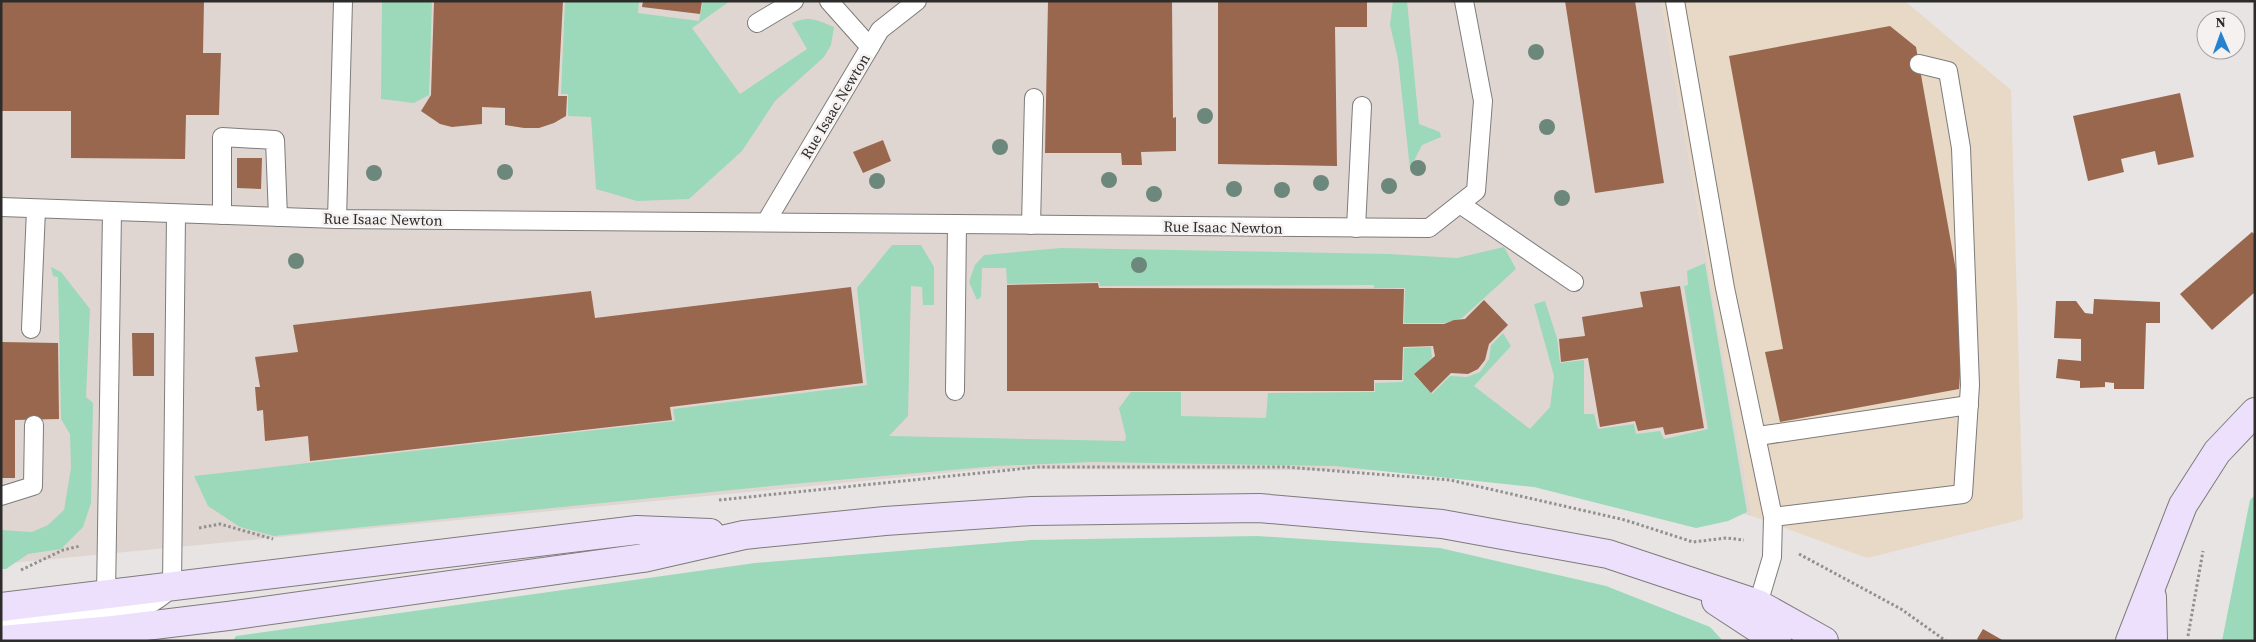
<svg xmlns="http://www.w3.org/2000/svg" width="2256" height="642" font-family="'Source Serif 4',serif">
<style>
.commercial{fill:#e8d9c6}
.built{fill:#e0d6d1}
.green{fill:#9cd8ba}
.building{fill:#99674d}
.lines{fill:none;stroke-linecap:round;stroke-linejoin:round}
.lane-casing{stroke:#7e7b7a;stroke-width:20}
.secondary-casing{stroke:#7e7b7a;stroke-width:30}
.path{stroke:#92908f;stroke-width:3;stroke-dasharray:2.5 2.5;stroke-linecap:butt}
.lane{stroke:#fff;stroke-width:18}
.secondary{stroke:#ede0fd;stroke-width:28}
.tree{fill:#6c877c}
.labels{text-anchor:middle;dominant-baseline:central;stroke-width:5;stroke-linejoin:round;paint-order:stroke}
.street-label{font-size:15px;fill:#2d2c2b;stroke:#f5f1f0}
</style>
<rect width="100%" height="100%" fill="#e7e4e3"/>
<path class="commercial" d="M1661,1H1905L2011,90L2023,519L1867,558L1752,516Z"/>
<path class="built" d="M1,1H1661L1752,516L1569,471L987,469L1,564Z"/>
<g class="green">
<path d="M382,1H432L429,95L414,103L381,99Z"/>
<path d="M565,1H639L638,13L699,21L703,1H730L692,28L740,94L807,49L792,23C809,15 818,20 834,27L831,45L824,57L775,101L742,151L689,199L637,201L596,189L591,117L568,116V94H561Z"/>
<path d="M1393,1H1407L1419,124L1440,132L1441,137L1422,145L1410,169L1398,59L1390,25Z"/>
<path d="M892,245H921L934,267V305H923L922,287L911,286L908,416L889,436L1125,441L1126,437L1119,408L1131,392H1181V416L1266,418L1268,393L1375,392V383L1403,382L1404,348L1431,347L1432,358L1414,375L1432,394L1450,376L1467,377L1480,372L1489,359L1491,345L1503,333L1511,346L1474,386L1530,429L1550,407L1554,376L1534,304L1545,301L1557,338L1560,363L1584,360V414H1594L1598,429L1634,424L1636,434L1660,431L1664,439L1708,429L1684,286L1688,285L1687,271L1705,263L1747,512L1728,521L1696,528L1534,487L1335,466L1092,462L997,466L781,485L274,536L240,527L208,506L194,476L675,421L673,409L867,385L857,288Z"/>
<path d="M1504,247L1516,269L1462,318L1444,323H1404L1405,288H1374V285L1100,286L1099,282L1007,284L1006,268H982L981,297L977,300L969,282L975,265L984,255L1061,248L1388,254L1457,258Z"/>
<path d="M51,267L61,272L90,309L86,397L93,403L91,503L83,527L61,549L28,554L6,569H1V530L32,532L48,525L64,510L71,468L70,434L61,419L58,277L53,276Z"/>
<path d="M2255,495V641H2222L2250,500Z"/>
<path d="M1257,536L1440,548L1606,586L1710,627L1723,641H233L236,636L755,563L1031,540Z"/>
</g>
<g class="building">
<path d="M1,1H204L203,53H221L219,115H186L185,159L71,158V111H1Z"/>
<path d="M434,1H563L558,96H567L566,116L554,123L539,128H524L505,125V108L482,107V124L452,127L440,124L421,111L431,95Z"/>
<path d="M643,1H702L700,14L642,7Z"/>
<path d="M1048,1H1172L1173,118L1176,117V151L1141,152L1142,165H1122L1121,153H1045Z"/>
<path d="M1218,1H1367V27H1335L1337,166L1218,164Z"/>
<path d="M1565,1H1635L1664,183L1595,193Z"/>
<path d="M1890,26L1916,47L1964,315L1959,389L1780,422L1765,352L1783,349L1729,56Z"/>
<path d="M2180,93L2194,157L2158,165L2155,151L2121,159L2124,172L2088,181L2073,116Z"/>
<path d="M883,140L891,161L863,173L853,152Z"/>
<path d="M237,158H262L261,189L237,188Z"/>
<path d="M2252,232L2255,235V292L2212,330L2180,294Z"/>
<path d="M1098,283L1099,288L1404,289L1403,324H1444L1454,320L1465,319L1484,300L1508,325L1489,344L1485,360L1478,369L1468,374L1451,373L1431,393L1414,374L1435,356L1433,346L1403,347L1402,380H1374V391H1007V285Z"/>
<path d="M1680,286L1704,428L1665,435L1663,427L1638,431L1635,421L1600,427L1588,358L1561,362L1559,339L1585,336L1582,317L1643,307L1640,292Z"/>
<path d="M851,287L863,383L670,407L672,420L310,461L308,436L265,441L263,410L257,411L255,387H260L255,357L298,352L293,325L591,291L595,318Z"/>
<path d="M2094,299L2160,302V323H2146L2144,389H2114V383L2105,382V387L2080,388V381L2056,378L2058,359L2081,361V339L2054,338L2056,301H2076L2085,313L2093,314Z"/>
<path d="M132,333H154V376H133Z"/>
<path d="M1,342L58,343L59,419L15,420V478H1Z"/>
<path d="M1983,629L2004,641H1980L1977,639Z"/>
</g>
<g class="lines">
<defs>
<g id="lane">
<path d="M829,1L870,47"/>
<path d="M1675,1L1725,288L1773,517"/>
<path d="M757,23L794,1"/>
<path d="M1460,204L1574,282"/>
<path d="M1,207L337,219L1429,228L1476,191L1483,101L1464,1"/>
<path d="M222,215V137L275,140L278,217"/>
<path d="M337,219L343,1"/>
<path d="M766,222L880,30L917,1"/>
<path d="M1031,225L1034,98"/>
<path d="M1356,228L1362,106"/>
<path d="M31,329L36,209"/>
<path d="M955,391L957,224"/>
<path d="M1758,436L1969,405"/>
<path d="M1,496L33,486L34,425"/>
<path d="M106,595L112,212"/>
<path d="M1758,604L1772,557L1773,517L1963,494L1970,385L1961,148L1948,71L1919,64"/>
<path d="M1,624L127,613C145,608 159,601 172,587L176,214"/>
</g>
<g id="secondary">
<path d="M2152,597L2153,641"/>
<path d="M1716,601L1777,641"/>
<path d="M1,607L637,530L710,533"/>
<path d="M1,640L113,630L228,616L643,558L744,535L885,521L1032,511L1259,508L1442,524L1608,554L1758,604L1824,641"/>
<path d="M2130,641L2183,505L2217,452L2255,412"/>
</g>
</defs>
<use href="#lane" class="lane-casing"/>
<use href="#secondary" class="secondary-casing"/>
<g class="path">
<path d="M719,500L1038,467H1286L1450,480L1625,520L1693,542L1726,538L1744,540"/>
<path d="M199,528L220,524L273,539"/>
<path d="M1799,554L1901,609L1946,641"/>
<path d="M21,570L63,550L80,546"/>
<path d="M2188,636L2203,551"/>
</g>
<use href="#lane" class="lane"/>
<use href="#secondary" class="secondary"/>
</g>
<g class="tree">
<circle cx="1536" cy="52" r="8"/>
<circle cx="1205" cy="116" r="8"/>
<circle cx="1547" cy="127" r="8"/>
<circle cx="1000" cy="147" r="8"/>
<circle cx="1418" cy="168" r="8"/>
<circle cx="505" cy="172" r="8"/>
<circle cx="374" cy="173" r="8"/>
<circle cx="1109" cy="180" r="8"/>
<circle cx="877" cy="181" r="8"/>
<circle cx="1321" cy="183" r="8"/>
<circle cx="1389" cy="186" r="8"/>
<circle cx="1234" cy="189" r="8"/>
<circle cx="1282" cy="190" r="8"/>
<circle cx="1154" cy="194" r="8"/>
<circle cx="1562" cy="198" r="8"/>
<circle cx="296" cy="261" r="8"/>
<circle cx="1139" cy="265" r="8"/>
</g>
<g class="labels">
<g class="street-label">
<text transform="translate(835 106) rotate(-59)">Rue Isaac Newton</text>
<text transform="translate(383 219) rotate(1)">Rue Isaac Newton</text>
<text transform="translate(1223 227) rotate(1)">Rue Isaac Newton</text>
</g>
</g>
<rect width="2256" height="642" fill="none" stroke="#2d2c2b" stroke-width="5"/>
<g transform="translate(2221 35) rotate(358)"><circle r="24" fill="#f5f1f0" stroke="#a5a2a1"/>
<path d="M0-4L9 19L0 12L-9 19Z" fill="#2482cf"/>
<text y="-8" font-size="14" font-weight="bold" text-anchor="middle" fill="#2d2c2b">N</text>
</g>
</svg>
